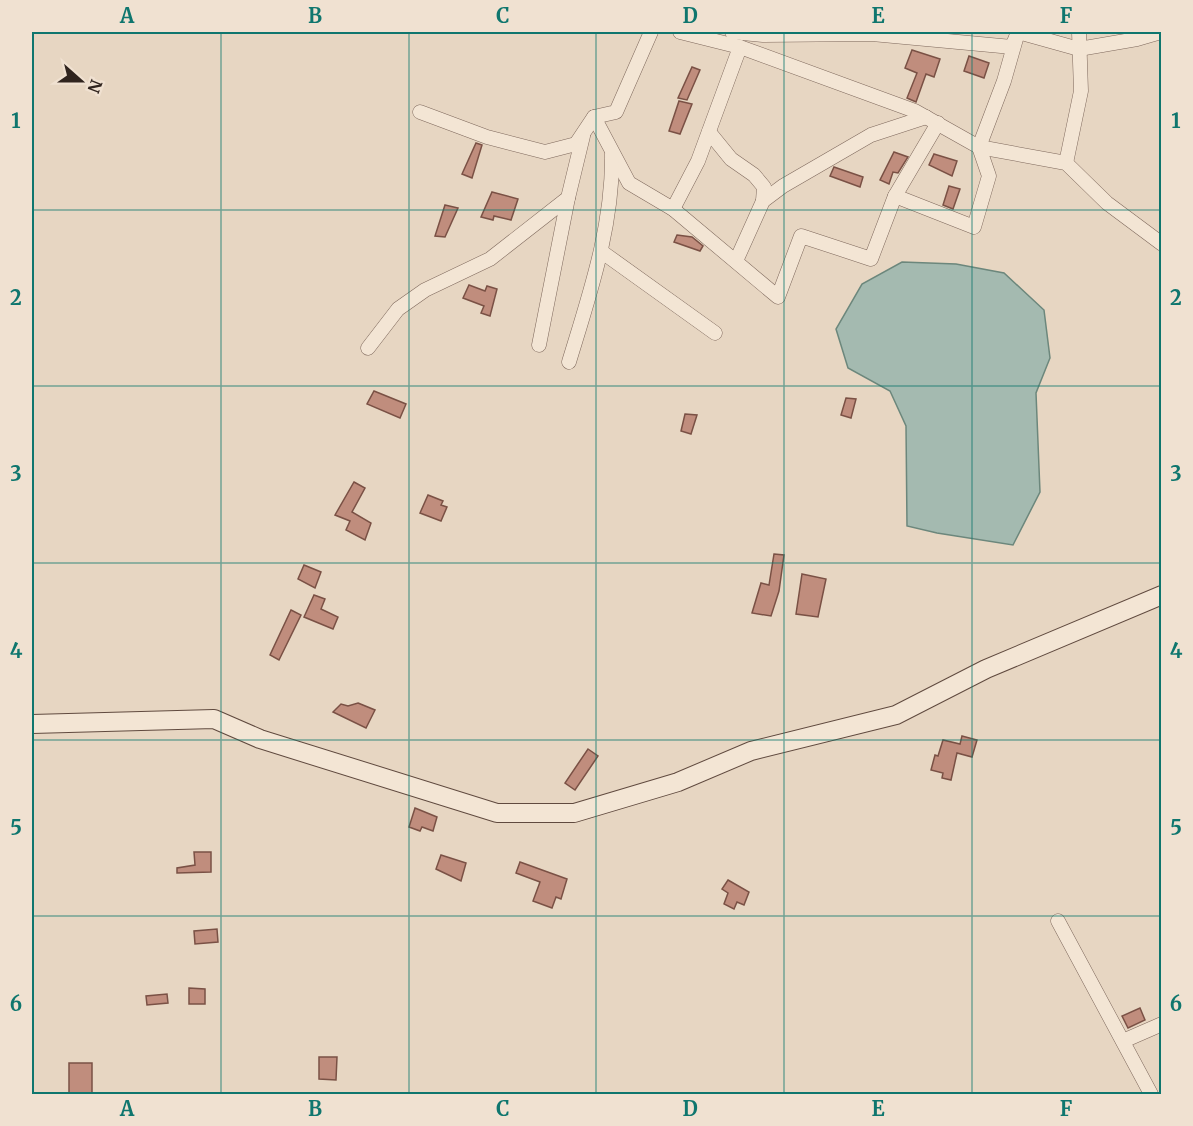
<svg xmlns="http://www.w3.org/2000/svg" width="1193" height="1126" font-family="Merriweather,serif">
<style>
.water{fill:#a4bab0;stroke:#6c877c;stroke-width:1.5}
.building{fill:#c08d7d;stroke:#7a5145;stroke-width:1.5}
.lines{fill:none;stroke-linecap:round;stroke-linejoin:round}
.street-casing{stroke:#7e685c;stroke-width:15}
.secondary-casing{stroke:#604a3f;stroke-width:20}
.street{stroke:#f3e5d4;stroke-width:14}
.secondary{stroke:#f3e5d4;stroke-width:18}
.grid{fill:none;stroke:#0f766e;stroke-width:1.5;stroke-opacity:0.55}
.neatline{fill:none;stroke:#0f766e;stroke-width:2}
.grid-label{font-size:20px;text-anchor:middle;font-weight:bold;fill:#0f766e}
</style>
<rect width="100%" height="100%" fill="#e7d6c2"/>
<path class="water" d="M902,262L956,264L1004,273L1044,310L1050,358L1036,393L1040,492L1013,545L937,533L907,526L906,426L890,391L848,368L836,329L862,284Z"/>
<g class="building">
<path d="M912,50L940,59L934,77L926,74L916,102L907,98L917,73L905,68Z"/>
<path d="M969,56L989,63L984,78L964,71Z"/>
<path d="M692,67L700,70L687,100L678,98Z"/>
<path d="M679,101L692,104L680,134L669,131Z"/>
<path d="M476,143L482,145L472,178L462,174Z"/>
<path d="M894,152L908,157L898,173L893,172L889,184L880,180Z"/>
<path d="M934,154L957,161L952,176L929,165Z"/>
<path d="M834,167L863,177L860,187L830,176Z"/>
<path d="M949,186L960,189L953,209L943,205Z"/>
<path d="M492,192L518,199L511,220L494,216L493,220L481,217Z"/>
<path d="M445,205L458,208L445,237L435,236Z"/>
<path d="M677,235L692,237L703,246L700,251L674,242Z"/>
<path d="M469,285L485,291L487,286L497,289L490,316L481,313L484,306L463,298Z"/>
<path d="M374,391L406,404L400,418L367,404Z"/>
<path d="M846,398L856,399L851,418L841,415Z"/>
<path d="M685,414L697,415L691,434L681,431Z"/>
<path d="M354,482L365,488L352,512L371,523L365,540L346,530L350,521L335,515Z"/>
<path d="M428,495L443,501L441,505L447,507L441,521L420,513Z"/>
<path d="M774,554L784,555L779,591L771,616L752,613L761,583L769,585Z"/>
<path d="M304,565L321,572L315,588L298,579Z"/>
<path d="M802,574L826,579L818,617L796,614Z"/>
<path d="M314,595L325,599L321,609L338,617L333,629L304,617Z"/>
<path d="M291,610L301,615L279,660L270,655Z"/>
<path d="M358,703L375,710L366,728L333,712L341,704L348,706Z"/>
<path d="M962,736L977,740L972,757L957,753L951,780L942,778L943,773L931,770L935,755L938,756L943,740L960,744Z"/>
<path d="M588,749L598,756L575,790L565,783Z"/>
<path d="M415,808L437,817L433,831L422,827L420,831L409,827Z"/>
<path d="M194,852H211V872L177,873V868L195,865Z"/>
<path d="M441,855L466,863L461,881L436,869Z"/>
<path d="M520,862L567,879L561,899L556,897L552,908L533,901L540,882L516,873Z"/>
<path d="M728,880L749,892L744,905L737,902L734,909L724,904L728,893L722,889Z"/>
<path d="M217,929L218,942L195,944L194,931Z"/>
<path d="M189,988L205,989V1004H189Z"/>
<path d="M167,994L168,1003L147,1005L146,996Z"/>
<path d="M1140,1008L1145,1020L1128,1028L1122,1016Z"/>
<path d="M319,1057H337L336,1080L319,1079Z"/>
<rect x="69" y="1063" width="23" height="32"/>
</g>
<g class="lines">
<defs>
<g id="street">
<path d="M680,32L740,47L915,111L979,147L1066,163L1107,203L1162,244"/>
<path d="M732,32L763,35L872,34L1012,47L1018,32L1079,49L1137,39L1161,32"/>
<path d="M420,112L487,137L545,152L576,144L594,117L616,112L651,32"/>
<path d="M594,117L629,183L673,209L778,297L801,236L871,259L895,196L974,227L989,176L979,147L1004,81L1018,32"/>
<path d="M709,132L731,159L754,175L764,187L763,201"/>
<path d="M1066,163L1081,91L1079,32"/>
<path d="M895,196L938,123"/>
<path d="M673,209L698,161L740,47"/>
<path d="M602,252L715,333"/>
<path d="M736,261L763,201L783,186L871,135L926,117"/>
<path d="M539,345L568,198"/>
<path d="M368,348L398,309L425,290L490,259L568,198L583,136"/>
<path d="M569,362C590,293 613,226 612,154"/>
<path d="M1058,921L1151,1094"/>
<path d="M1123,1041L1162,1024"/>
</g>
<path id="secondary" d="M32,724L214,719L260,739L497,813H574L678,782L751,751L896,715L986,669L1162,595"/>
</defs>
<use href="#street" class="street-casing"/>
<use href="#secondary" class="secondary-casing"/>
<use href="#street" class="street"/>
<use href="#secondary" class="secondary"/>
</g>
<path class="grid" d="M221,32V1094M409,32V1094M596,32V1094M784,32V1094M972,32V1094M32,210H1162M32,386H1162M32,563H1162M32,740H1162M32,916H1162"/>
<rect width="1193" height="1126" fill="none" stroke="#f0e1d1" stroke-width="66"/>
<g transform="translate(81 81) rotate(111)" stroke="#f0e1d1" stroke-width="4.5" paint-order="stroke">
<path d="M0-4.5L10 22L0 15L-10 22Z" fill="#30241e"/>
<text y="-9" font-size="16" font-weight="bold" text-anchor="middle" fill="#30241e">N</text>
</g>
<rect x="33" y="33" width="1127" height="1060" class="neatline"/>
<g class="grid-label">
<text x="127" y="23">A</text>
<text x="315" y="23">B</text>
<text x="503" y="23">C</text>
<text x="690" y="23">D</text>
<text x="878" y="23">E</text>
<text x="1066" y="23">F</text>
<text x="16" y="128">1</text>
<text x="1176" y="128">1</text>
<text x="16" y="305">2</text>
<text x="1176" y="305">2</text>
<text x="16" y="481">3</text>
<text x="1176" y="481">3</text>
<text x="16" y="658">4</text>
<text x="1176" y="658">4</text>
<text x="16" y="835">5</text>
<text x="1176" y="835">5</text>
<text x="16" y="1011">6</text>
<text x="1176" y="1011">6</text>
<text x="127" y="1116">A</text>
<text x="315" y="1116">B</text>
<text x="503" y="1116">C</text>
<text x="690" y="1116">D</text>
<text x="878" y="1116">E</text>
<text x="1066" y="1116">F</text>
</g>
</svg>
